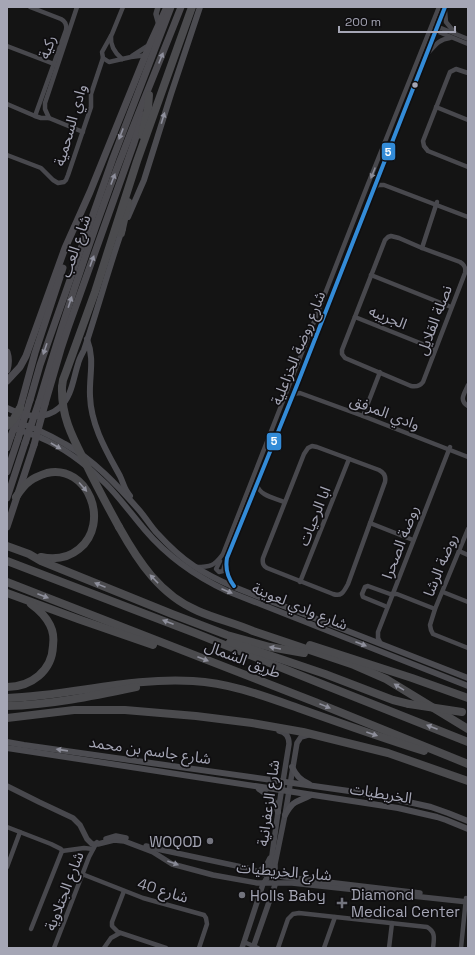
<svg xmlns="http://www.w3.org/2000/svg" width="475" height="955" font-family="'Space Grotesk','Noto Sans Arabic',sans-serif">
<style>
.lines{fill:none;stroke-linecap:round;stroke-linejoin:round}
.minor{stroke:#48484d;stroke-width:4.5}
.tertiary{stroke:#48484d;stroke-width:5.5}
.secondary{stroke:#4c4c51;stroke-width:6}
.primary{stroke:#4b4a4f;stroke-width:7}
.motorway{stroke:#4b4b4e;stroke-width:8}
.primary-bridge{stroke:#4b4a4f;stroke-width:7}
.motorway-bridge{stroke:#4b4b4e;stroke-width:8}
.bus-1-casing{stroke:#0f0e10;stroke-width:7}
.bus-1{stroke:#338bd7;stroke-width:4}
.oneway{fill:#8e8f9c}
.oneway2{fill:#8f909c}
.oneway3{fill:#898a96}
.oneway4{fill:#8e8f9b}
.bus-dot{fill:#a5a6b5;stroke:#0f0e10;stroke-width:1.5}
.poi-dot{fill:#72737d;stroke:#0f0e10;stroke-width:1.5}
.labels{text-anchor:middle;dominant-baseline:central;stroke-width:3.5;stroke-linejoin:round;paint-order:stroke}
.street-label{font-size:15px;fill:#a5a6b5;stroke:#0f0e10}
.poi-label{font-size:15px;fill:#a5a6b5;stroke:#0f0e10;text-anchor:start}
.line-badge{stroke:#0f0e10;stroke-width:1.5}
.badge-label{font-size:11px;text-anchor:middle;font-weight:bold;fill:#fff}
</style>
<rect width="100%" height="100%" fill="#141414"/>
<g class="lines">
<g class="minor">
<path d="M30,7L61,19C65,21 67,25 66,30L35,116"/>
<path d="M123,7L112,34L102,52L103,58L109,62L131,57L147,55"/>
<path d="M445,11L446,22L455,33"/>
<path d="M436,26L468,39"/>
<path d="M434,30L468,44"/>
<path d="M111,36C110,46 115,53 122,59"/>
<path d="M7,46L54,64"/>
<path d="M429,52C436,44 440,39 450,38"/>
<path d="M132,56L149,45"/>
<path d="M468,73L456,69L450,72L423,141L424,146L428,151L468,167"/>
<path d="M7,104L35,116L41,118H49L83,132"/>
<path d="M436,107L468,120"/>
<path d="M49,118L45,109V103L77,7"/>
<path d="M7,155L41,168L53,180L58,183L64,182L66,180L68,175L91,107V94L103,58"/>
<path d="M375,188L378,185H384L468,217"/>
<path d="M391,236L399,238L422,248L460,262C465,265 466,268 465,273L423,382C420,386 416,387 411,386L345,358L342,354V350L385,240L388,237Z"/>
<path d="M422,248L437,202"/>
<path d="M371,275L451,307"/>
<path d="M355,317L435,349"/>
<path d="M468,385C465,393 458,400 468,406"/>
<path d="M293,394L300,393L363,416L468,457"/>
<path d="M363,416L380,372"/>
<path d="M312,446L317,447L379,470C385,473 386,477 385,482L348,584C344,591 342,597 333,594L267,568C263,566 262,563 263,558L304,454L308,448Z"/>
<path d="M257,485C260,496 275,498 284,502"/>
<path d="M370,523L413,540"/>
<path d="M468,529L435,609L430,625L431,630L433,634L468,648"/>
<path d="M459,551L468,555"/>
<path d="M220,561L216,569L219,572L223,571L225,564"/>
<path d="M196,567C211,567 214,566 223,554L368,184L439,7"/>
<path d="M300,582L349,459"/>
<path d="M234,586C228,578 225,569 227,558L297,385L445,7"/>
<path d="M443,592L468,602"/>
<path d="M385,606L363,597L362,594L365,587L368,586L390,594H397L435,609"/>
<path d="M381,644L378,638V632L450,447"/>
<path d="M7,827L51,844L61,849L62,851L31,929"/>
<path d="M62,851L84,848L93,849"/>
<path d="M7,867L20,832"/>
<path d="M82,874L143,898L204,915L206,918L207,924L199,948"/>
<path d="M124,891L112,922V926L118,932L166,948"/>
<path d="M244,942L258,948"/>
<path d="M54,948L89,857L97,842"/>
<path d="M104,948L111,938L120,933"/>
<path d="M278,948L288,919L293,914L299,913L427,927C436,932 434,939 433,948"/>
<path d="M324,948L335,917"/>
<path d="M389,948L392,923"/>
<path d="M461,948L466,898"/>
</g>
<g class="tertiary">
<path d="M158,7L156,14L159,25"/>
<path d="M7,786L39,802L73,818L80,825L87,839L92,844H98L114,840L124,841L153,852L172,864L213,875L257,883H292L468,902"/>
<path d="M106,839L116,836L126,838"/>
<path d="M146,846L162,850L251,869L264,874L274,875L285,877L420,893"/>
<path d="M258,872L266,866L270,858"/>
<path d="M242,948L263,884L269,875L270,870L278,812L289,744C289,737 286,732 279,731"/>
<path d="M253,948L275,885V864L285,815L297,743L301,737L308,735"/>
</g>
<g class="secondary">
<path d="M128,217L144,180L171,94L200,7"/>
<path d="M87,339C95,360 89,375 90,396C91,426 107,452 120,476C122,480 123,484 125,488C126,491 128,493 130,496"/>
<path d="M7,408C23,416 44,421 59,408C72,397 73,379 78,364C79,359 82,354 84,350C97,311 108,271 121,233L123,229"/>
<path d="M7,419C27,425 47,433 65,444C94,460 118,486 139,510C145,517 150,525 156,532C167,544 180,557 194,566C226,587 264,598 299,612C355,634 412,656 468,678"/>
<path d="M16,429C24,432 31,434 39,437C63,447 88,466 106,484C120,498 132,515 145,530C168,557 195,576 227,591L468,686"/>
<path d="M7,742L24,745L356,792L390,798L431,807L448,813L468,821"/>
<path d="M7,748L398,808L437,817L446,820L468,829"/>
<path d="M292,767C296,775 300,780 309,784"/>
<path d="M259,789C268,795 276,800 278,812"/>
<path d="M285,815C294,799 296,803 311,795"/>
</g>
<g class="primary">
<path d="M7,352C9,358 9,363 7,370"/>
<path d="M7,381L20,367L26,356L65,248L90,192L150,44L166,9"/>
<path d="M30,400L40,365L113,158L171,7"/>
<path d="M39,402C59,334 81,266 106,198C129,134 156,71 181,7"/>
<path d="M45,404L61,349L68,328L134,143L143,115"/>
<path d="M20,408L35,353L63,268"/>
<path d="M7,448L11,436"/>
<path d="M7,472L18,439"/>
<path d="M7,498L25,443"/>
<path d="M7,527L34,445"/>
</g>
<g class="motorway">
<path d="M142,135L148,108L149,95"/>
<path d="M121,233L128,202"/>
<path d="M62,387L63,380L66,372L95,292L137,161L192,7"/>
<path d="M16,497C20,491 24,485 30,481C35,477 41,475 47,473C88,464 111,523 79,549C68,558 55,560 41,557"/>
<path d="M119,527C138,561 160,595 198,611C216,619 235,623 253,631L354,665L386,679L468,729"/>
<path d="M7,546L29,554L41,561L172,614L227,635L270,647L304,653"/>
<path d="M7,561L195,633L322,684L468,742"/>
<path d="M7,582L315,702L468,764"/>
<path d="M7,593L78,619L153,645"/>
<path d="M230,642L325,674L393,700L409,704"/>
<path d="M310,645L412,678L468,698"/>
<path d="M7,687C31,687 52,671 53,646C54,639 53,631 50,625C46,617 38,609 31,604"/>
<path d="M7,698C70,696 130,677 193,681C230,683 264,696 298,708C340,723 382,738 424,751"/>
<path d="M7,706C50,705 93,696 136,687"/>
<path d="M7,718L74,710H125L196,716L252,723L303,732L388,753L468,781"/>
</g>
<g class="primary-bridge">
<path d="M11,436L19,414"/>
<path d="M18,439L30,400"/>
<path d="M25,443L39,402"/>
<path d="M34,445L45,404"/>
</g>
<g class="motorway-bridge">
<path d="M62,387C61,418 74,440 87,466C97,487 108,507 119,527"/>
<path d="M7,426L13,420L20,408"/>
<path d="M409,704L462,712"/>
</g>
<defs>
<path id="bus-1" d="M234,586C228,578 225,569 227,558L297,385L445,7"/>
</defs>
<use href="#bus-1" class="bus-1-casing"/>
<use href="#bus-1" class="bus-1"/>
</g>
<defs><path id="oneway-solid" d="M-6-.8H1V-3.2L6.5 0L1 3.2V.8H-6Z"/></defs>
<g class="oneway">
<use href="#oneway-solid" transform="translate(161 58) rotate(-68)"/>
<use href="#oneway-solid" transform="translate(121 134) rotate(111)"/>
<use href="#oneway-solid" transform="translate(113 179) rotate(-69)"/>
<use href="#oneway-solid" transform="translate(92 261) rotate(-70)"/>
<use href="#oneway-solid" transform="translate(70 302) rotate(-72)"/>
<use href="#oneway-solid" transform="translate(45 349) rotate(109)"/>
</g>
<g class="oneway2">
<use href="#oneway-solid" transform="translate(163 118) rotate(-73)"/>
<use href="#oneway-solid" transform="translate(56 446) rotate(30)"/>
<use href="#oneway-solid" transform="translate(227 591) rotate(23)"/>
<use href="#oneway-solid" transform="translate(361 644) rotate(21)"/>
<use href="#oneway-solid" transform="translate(62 750) rotate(-172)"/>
</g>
<g class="oneway3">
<use href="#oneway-solid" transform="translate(373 173) rotate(112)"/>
<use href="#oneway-solid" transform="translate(173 863) rotate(20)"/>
</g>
<g class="oneway4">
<use href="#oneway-solid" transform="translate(83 487) rotate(49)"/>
<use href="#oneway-solid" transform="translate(154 579) rotate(-134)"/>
<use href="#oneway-solid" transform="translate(100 585) rotate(-158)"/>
<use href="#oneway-solid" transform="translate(43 596) rotate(21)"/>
<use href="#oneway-solid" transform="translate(168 622) rotate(-159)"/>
<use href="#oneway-solid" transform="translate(275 648) rotate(-170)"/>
<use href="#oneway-solid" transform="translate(203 659) rotate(21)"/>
<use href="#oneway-solid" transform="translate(399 687) rotate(-148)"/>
<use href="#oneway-solid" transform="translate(325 706) rotate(22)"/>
<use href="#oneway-solid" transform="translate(432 727) rotate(-159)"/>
<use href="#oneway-solid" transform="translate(372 734) rotate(19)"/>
</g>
<circle class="bus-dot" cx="415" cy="85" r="3.5"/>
<g class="poi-dot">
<circle cx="210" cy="841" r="4"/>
<circle cx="242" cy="895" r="4"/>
<path d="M340 897h4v4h4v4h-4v4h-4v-4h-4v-4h4z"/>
</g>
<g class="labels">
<g class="street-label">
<text transform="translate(47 47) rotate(-71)">ركية</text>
<text transform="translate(70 125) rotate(-74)">وادي السحمية</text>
<text transform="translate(75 246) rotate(-71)">شارع العب</text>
<text transform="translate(388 317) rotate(22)">الجريبه</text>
<text transform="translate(434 320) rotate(-69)">نصلة القلايل</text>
<text transform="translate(298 348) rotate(-68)">شارع روضة الخزاعلية</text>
<text transform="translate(385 412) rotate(21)">وادي المرفق</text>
<text transform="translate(314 516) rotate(-68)">ابا الرحيات</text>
<text transform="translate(400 542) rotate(-69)">روضة الصحرا</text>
<text transform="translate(440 565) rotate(-68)">روضة الرشا</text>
<text transform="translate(300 606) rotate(22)">شارع وادي لعوينة</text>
<text transform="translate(243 659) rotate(21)">طريق الشمال</text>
<text transform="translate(150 750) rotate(8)">شارع جاسم بن محمد</text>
<text transform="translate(381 793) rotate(9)">الخريطيات</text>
<text transform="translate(268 803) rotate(-82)">شارع الزعفرانية</text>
<text transform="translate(284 871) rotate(5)">شارع الخريطيات</text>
<text transform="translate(163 890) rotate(17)">شارع 40</text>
<text transform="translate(64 891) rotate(-69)">شارع الجتلاوية</text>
</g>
<g class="poi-label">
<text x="202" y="841" text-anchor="end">WOQOD</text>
<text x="351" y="894">Diamond<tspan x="351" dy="17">Medical Center</tspan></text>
<text x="250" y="895">Holls Baby</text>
</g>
</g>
<g class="line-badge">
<rect x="381" y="142" width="15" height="19" rx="4" fill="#338bd7"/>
<rect x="266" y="432" width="16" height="19" rx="4" fill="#338bd7"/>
</g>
<g class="badge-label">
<text x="388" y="156">5</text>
<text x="274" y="445">5</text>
</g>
<rect width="475" height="955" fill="none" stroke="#a5a6b5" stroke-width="16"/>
<path d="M339 26v6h116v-6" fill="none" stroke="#a5a6b5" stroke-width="2"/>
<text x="345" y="26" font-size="12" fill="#a5a6b5" stroke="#0f0e10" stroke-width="3" paint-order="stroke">200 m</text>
</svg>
